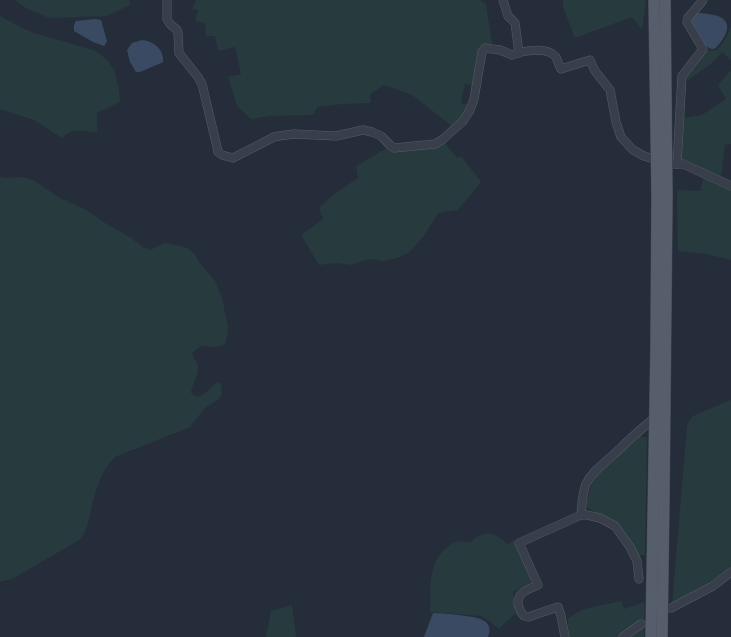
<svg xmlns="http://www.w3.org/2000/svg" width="731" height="637" font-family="Quicksand,sans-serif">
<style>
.green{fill:#273a3d}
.water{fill:#3b4a63}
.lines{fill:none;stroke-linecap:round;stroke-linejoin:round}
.minor-casing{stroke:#565d69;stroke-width:9}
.major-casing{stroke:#414854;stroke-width:12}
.minor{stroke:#383f4b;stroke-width:8}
.major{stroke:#565e6b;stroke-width:11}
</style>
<rect width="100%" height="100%" fill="#252d3b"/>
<g class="green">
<path d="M15,0H129L130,5L107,16L49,18L26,8Z"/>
<path d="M196,0H480L486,4L492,44L482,45L474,86L465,84L461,103L470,105L466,114L453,127L412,95L384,85L370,94L371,103L343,104L317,107L313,115L270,116L251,119L237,106L228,77L241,74L235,47L218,51L215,36H206L205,23L195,21L198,10L192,9Z"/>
<path d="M563,0H646L642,30L632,17L575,38L563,7Z"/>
<path d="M0,16L22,28L34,33L93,50L97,52L107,60L114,70L119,90L120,102L97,113V132C82,133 76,125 62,138L34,120L0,109Z"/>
<path d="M731,26V60L722,52L711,64L688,80L686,78L704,51C707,51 712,51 715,50C722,48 729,33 731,26Z"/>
<path d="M731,70V144L725,145L721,176L706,171L681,160L684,118L702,115L726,99L718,85Z"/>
<path d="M444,142L457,158L461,156L481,182L458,210L438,213L423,237L416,245L408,253L394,259L383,261L372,259L365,260L352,265L337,263L319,265L301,235L323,219L319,208L333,195L358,178L356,166L387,148Z"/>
<path d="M0,177L6,178L23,177L35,181L58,197L88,211L108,225L130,237L143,247L150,250L165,243L181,246L189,249L195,255L199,262L215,281L222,297L228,328L227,337L225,344L217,347L201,346L192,353C193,356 195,360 197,363C201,373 192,383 191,393L198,397C206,394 211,386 218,382L221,384L222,393L219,399L205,408L200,414L190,427L115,457C101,471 95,491 91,510C88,521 87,530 81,539L12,579L0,582Z"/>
<path d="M704,177L731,190V260L706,254L678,251L677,190L700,191Z"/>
<path d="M731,400V569L718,579L672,605L687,426C689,421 691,417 695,415Z"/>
<path d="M641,436L647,438L645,555H638L602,515L586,507C588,499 589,489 593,482C602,465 626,449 641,436Z"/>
<path d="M484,534C494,533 501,537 507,545L514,540L533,581L513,592L515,614L499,629L488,620L481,616L430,612C431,592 428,568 442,552C446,548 450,544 455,542C460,540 465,543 470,542C474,541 472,540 475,538C477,536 481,535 484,534Z"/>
<path d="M621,601L624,609L644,602V637H568V618L584,609Z"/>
<path d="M292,605L296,637H266L271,611Z"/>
</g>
<g class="water">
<path d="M698,13C704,13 708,14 714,15C731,19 730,30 720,43C718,45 717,48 713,49C710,49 708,47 705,45L689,23L695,15Z"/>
<path d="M95,19L101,20L107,41L106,43L104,46L93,42L74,31V25L76,21Z"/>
<path d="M142,40C153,41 164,49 163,62L161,63L140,72H136L130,62L127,50L132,43Z"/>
<path d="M433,613C441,613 450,614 458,615C471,617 496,617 488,637H424Z"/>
</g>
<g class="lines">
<defs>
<g id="minor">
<path d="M167,0V19L170,24L177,30L178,33L179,53L198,77L202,84L217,147L218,152L222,155L233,158L274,137L279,136L294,134L336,136L363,130L372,132L381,136L390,145L394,148L435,144L442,140L463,121L470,110L474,99L482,52L485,48L500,50L512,55C522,51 547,46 556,57C558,61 559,66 561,69L590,60L595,71L610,90L616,122L621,137L633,150L644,156L657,160"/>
<path d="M503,0L508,16L515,23L519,53"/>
<path d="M674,164H683L731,186"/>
<path d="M677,164L682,76L703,49L687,22L688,18L703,0"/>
<path d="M581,515C582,504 582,494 586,484C592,472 603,464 613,455C627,442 640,429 655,418"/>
<path d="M671,608L713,586L731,572"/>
<path d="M565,637L561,616L558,607L528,617L524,616C521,613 519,609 518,604C517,592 529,589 538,585L519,543L581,515H587L600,518L615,526L630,547L637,561L639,579"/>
<path d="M623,637L641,624"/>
</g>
<g id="major">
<path d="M651,637L656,346L657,196L654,0"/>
<path d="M662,637L664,497L667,196L665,0"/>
</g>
</defs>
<use href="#minor" class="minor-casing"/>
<use href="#major" class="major-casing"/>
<use href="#minor" class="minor"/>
<use href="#major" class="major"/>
</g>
</svg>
